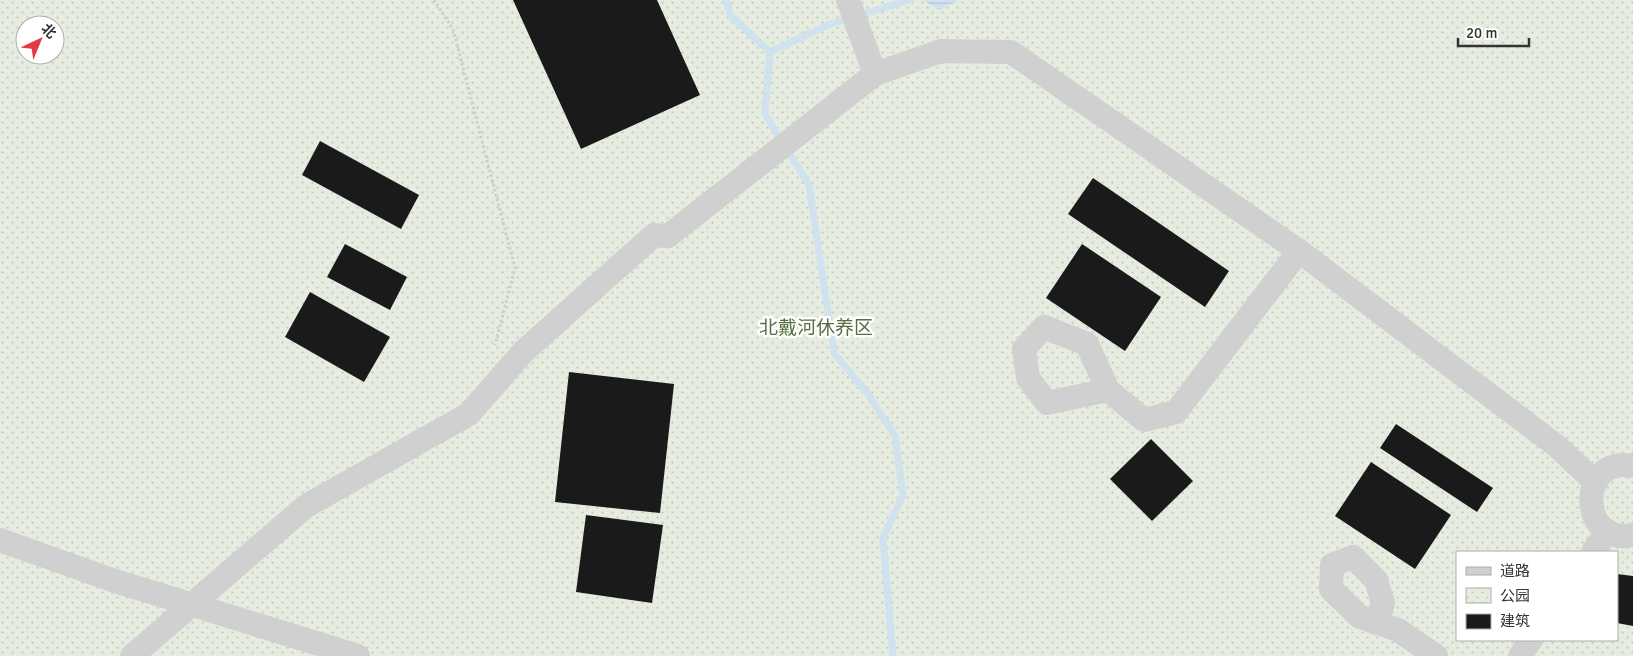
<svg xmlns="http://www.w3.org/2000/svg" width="1633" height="656" font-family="Signika,'Noto Sans SC',sans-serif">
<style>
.park{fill:url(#park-dots);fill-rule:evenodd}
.water{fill:url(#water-rules)}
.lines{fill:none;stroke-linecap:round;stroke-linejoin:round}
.stream{stroke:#cfe2ee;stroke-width:7}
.building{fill:#1a1a1a}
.path{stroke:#cdcdcd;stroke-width:3;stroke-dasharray:2.5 2.5;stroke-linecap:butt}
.minor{stroke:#d0d0d0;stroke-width:24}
.labels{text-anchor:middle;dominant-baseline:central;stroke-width:5;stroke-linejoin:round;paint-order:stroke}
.park-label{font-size:19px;fill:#56703f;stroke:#fff}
</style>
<defs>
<pattern id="park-dots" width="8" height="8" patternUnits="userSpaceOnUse" patternTransform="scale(1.25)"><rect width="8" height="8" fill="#e6ecdf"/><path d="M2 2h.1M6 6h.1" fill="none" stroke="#c6cbc0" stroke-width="1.8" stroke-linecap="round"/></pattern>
<pattern id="water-rules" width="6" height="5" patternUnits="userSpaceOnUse" patternTransform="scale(1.25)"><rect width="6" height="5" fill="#cfe2ee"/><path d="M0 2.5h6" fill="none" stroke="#b2c2cd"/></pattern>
</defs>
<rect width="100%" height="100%" fill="#fff"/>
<path class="park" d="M0,0H1633V656H0ZM25,25H55V55H25ZM1457,552H1617V640H1457Z"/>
<path class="water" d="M923,0H959L939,10Z"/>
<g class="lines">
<g class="stream">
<path d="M726,0L731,16L770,52L765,114L809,185L834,353L868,394L895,436L903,495L883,538L893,656"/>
<path d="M770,52L830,24L910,0"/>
</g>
</g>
<g class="building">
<path d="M513,0H657L700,95L581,149Z"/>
<path d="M320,141L419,195L401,229L302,175Z"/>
<path d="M1093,178L1229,271L1205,307L1068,214Z"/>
<path d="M345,244L407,277L390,310L327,277Z"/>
<path d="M1082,244L1161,297L1125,351L1046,298Z"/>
<path d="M310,292L390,337L364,382L285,337Z"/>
<path d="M569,372L674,384L660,513L555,502Z"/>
<path d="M1396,424L1493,488L1477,512L1380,448Z"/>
<path d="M1151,439L1193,481L1152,521L1110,479Z"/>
<path d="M1371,462L1451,515L1415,569L1335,516Z"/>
<path d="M586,515L663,525L652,603L576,592Z"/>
<path d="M1617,574L1633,576V626L1617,623Z"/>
</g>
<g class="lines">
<path class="path" d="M434,0L453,29L515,268L495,345"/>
<g class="minor">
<path d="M875,74L941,51L1011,52L1299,251L1558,447L1595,482"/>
<path d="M1108,390L1047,403L1028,378L1024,349L1044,327L1087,344L1108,390L1144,420L1176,412L1299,251"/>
<path d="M1633,466C1576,455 1579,547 1633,535"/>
<path d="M0,540L112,580L358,656"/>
<path d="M1593,552L1608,531"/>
<path d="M1376,623L1383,603L1376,580L1353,557L1332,565L1331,589L1360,617L1398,630L1436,656"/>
<path d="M132,656L306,506L469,414L523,352L654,235L668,236L875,74L848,0"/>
<path d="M1520,656L1531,640"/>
</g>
</g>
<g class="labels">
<g class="park-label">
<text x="816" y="328">北戴河休养区</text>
</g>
</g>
<rect x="1456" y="551" width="162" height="90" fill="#ffffff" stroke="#adadad"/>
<rect x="1466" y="567" width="25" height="8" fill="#d0d0d0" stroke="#adadad"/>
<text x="1500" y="576" font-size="15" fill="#333333">道路</text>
<rect x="1466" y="588" width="25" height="15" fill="url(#park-dots)" stroke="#adadad"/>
<text x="1500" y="601" font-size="15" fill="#333333">公园</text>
<rect x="1466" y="614" width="25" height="15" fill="#1a1a1a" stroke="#adadad"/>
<text x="1500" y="626" font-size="15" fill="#333333">建筑</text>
<g transform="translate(40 40) rotate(44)"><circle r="24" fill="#ffffff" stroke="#adadad"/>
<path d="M0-4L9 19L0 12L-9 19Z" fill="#e63946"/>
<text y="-8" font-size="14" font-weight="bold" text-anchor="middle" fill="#333333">北</text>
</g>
<path d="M1458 38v8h71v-8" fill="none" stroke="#333333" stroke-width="2.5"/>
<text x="1466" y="38" font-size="15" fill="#333333" stroke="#ffffff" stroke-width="4" paint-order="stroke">20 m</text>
</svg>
